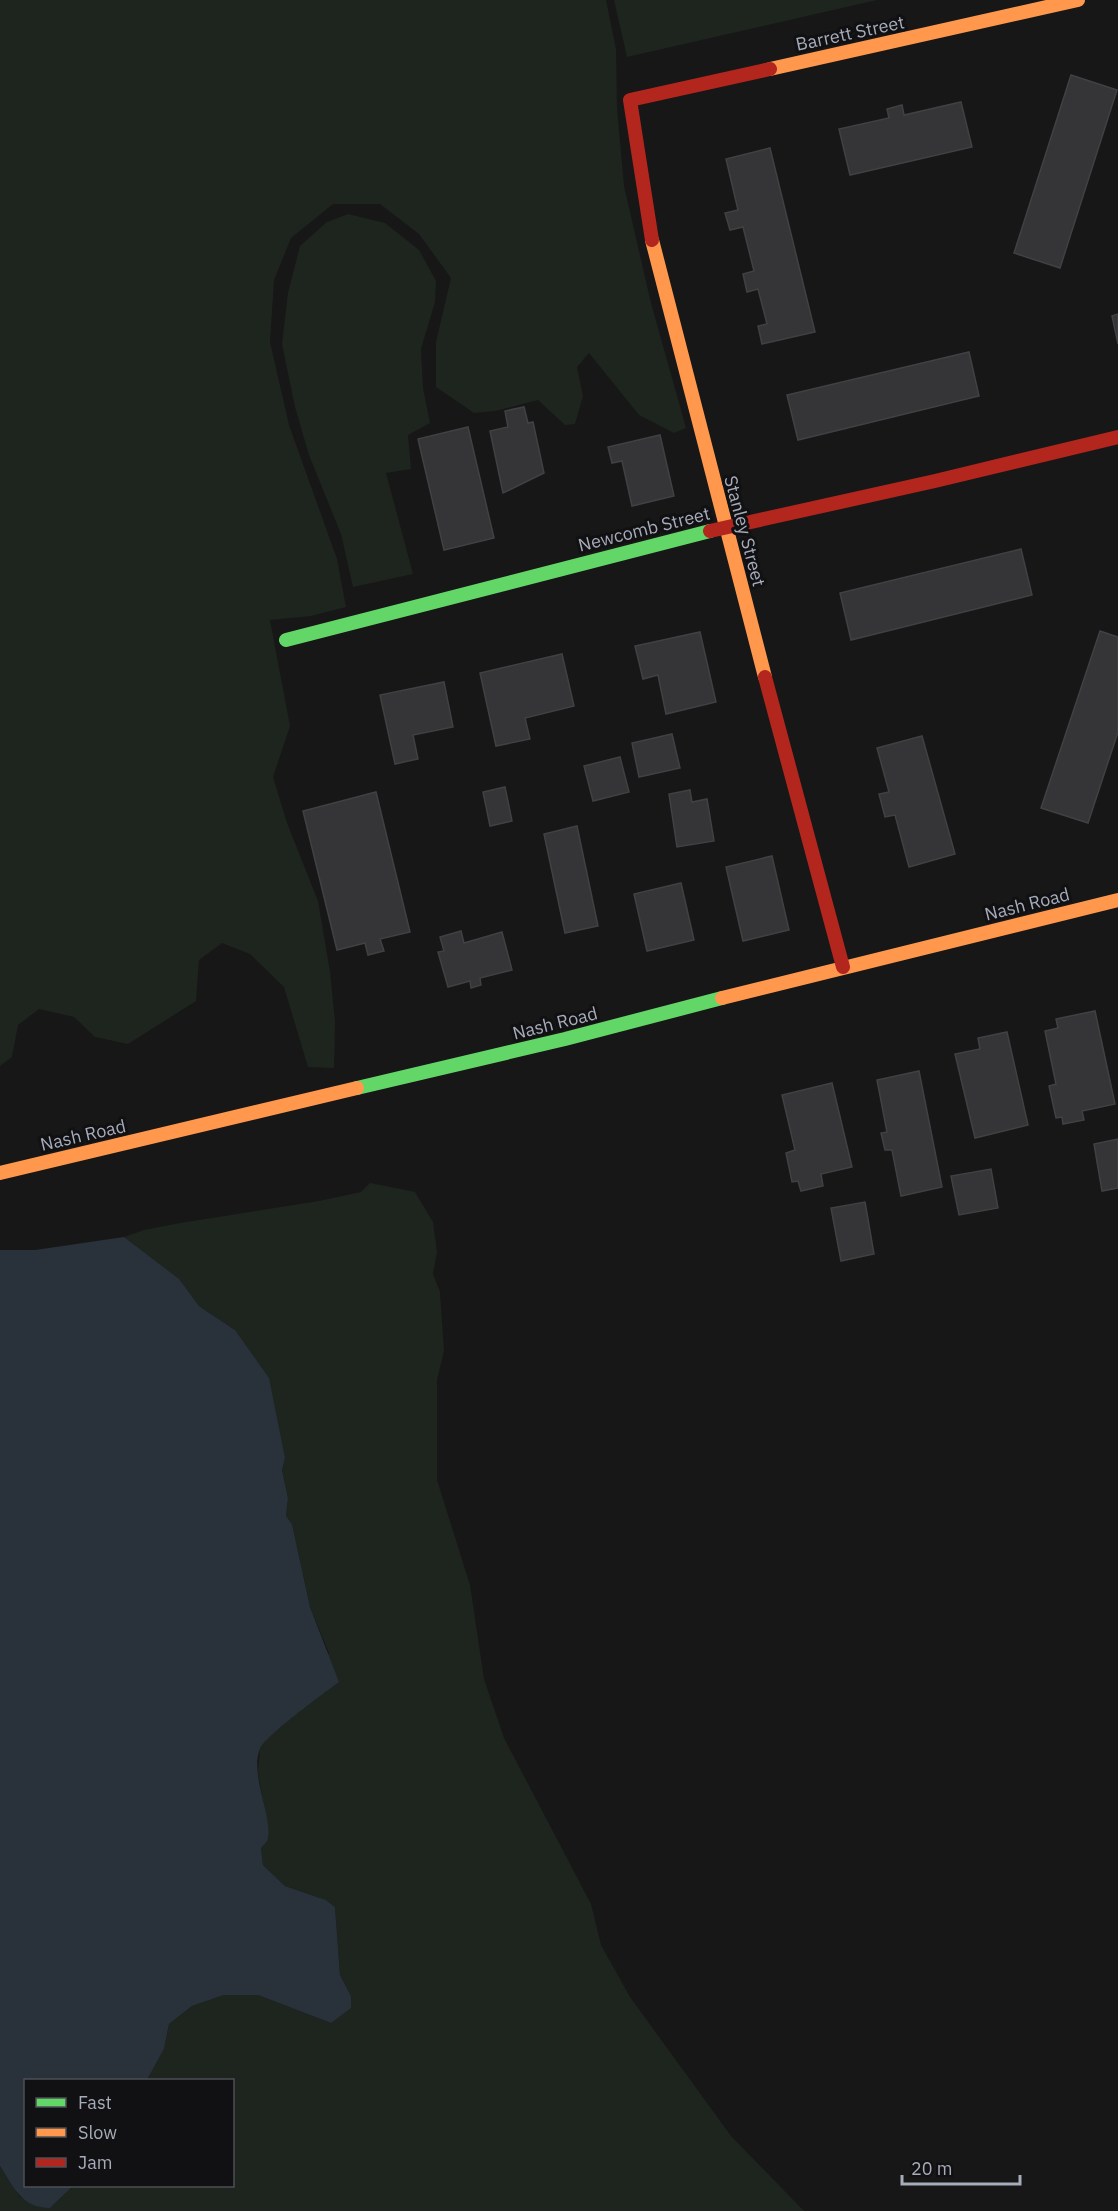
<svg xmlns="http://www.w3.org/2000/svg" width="1118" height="2211" font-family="'IBM Plex Sans',sans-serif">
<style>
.green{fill:#1d251e}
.water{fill:#29313a}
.building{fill:#353537;stroke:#404144;stroke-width:1.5}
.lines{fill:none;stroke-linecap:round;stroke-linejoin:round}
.fast{stroke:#63d668;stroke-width:14}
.slow{stroke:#ff974d;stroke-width:14}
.jam{stroke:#b3261e;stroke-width:14}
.labels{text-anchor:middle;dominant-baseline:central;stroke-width:6;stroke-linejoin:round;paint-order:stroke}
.street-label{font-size:18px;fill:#a7acba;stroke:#111113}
</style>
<rect width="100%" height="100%" fill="#171717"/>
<g class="green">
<path d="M0,0H606L616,49L617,108L624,186L651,303L686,428L674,433L639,415L589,353L577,367L583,396L575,424L565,425L538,400L495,411L474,413L436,387V342L451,278L419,234L380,204H333L291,238L274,280L270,342L289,425L337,559L346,607L311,616L270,620L290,726L273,777L287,823L318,901L330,972L335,1021L334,1068L308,1067L284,987L250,954L222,943L199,960L196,1001L128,1044L95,1037L74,1017L39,1009L18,1025L12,1057L0,1066Z"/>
<path d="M614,0H877L627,57Z"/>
<path d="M348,214L385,223L419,250L436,281L435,302L421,349L423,388L430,423L408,435L411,469L386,473L413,574L353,587L341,534L309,455L295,407L282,344L288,293L300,246L327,222Z"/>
<path d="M370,1183L415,1192L433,1222L437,1252L433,1274L440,1292L444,1351L437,1380V1480L470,1585L484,1679L504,1738L591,1904L601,1945L630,1997L731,2136L804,2211H0V2166L20,2197L50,2208L73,2186H232V2080H147L164,2049L169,2024L192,2006L224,1995H258L331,2023L351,1996L340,1975L335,1907L326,1900L285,1886L263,1865L261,1848L268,1829L258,1772L260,1749L329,1653L310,1607L292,1524L286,1516L288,1498L282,1470L285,1458L235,1330L199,1306L178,1279L124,1237L144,1230L180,1223L319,1201L361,1192Z"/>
</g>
<path class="water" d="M124,1237L179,1279L199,1306L235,1330L269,1378L285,1458L282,1470L288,1498L286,1516L292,1524L310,1607L339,1682C323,1694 267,1734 260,1749C249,1773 275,1823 267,1841C266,1843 263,1845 261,1848L263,1865L285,1886L326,1900L335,1907L340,1975L351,1996V2008L331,2023L258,1995H224L192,2006L169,2024L164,2049L147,2080H26V2186H73L50,2208C22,2208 14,2188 0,2166V1250H35Z"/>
<g class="building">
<path d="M1071,75L1117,90L1060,268L1014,253Z"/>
<path d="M961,102L972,147L850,175L839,129L889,118L887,109L902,105L904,115Z"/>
<path d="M770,148L815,332L762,344L758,326L767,324L758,289L747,292L743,274L754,271L743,227L730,230L725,213L738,210L726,159Z"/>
<path d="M1118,314V344L1112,316Z"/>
<path d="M969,352L979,396L798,440L787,395Z"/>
<path d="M524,407L528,423L533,422L544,473L503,493L490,431L508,427L505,411Z"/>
<path d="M468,427L494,538L444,550L418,439Z"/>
<path d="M660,435L674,496L632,506L622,461L612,463L608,447Z"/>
<path d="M1021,549L1032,595L851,640L840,593Z"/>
<path d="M1100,631L1118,637V732L1088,823L1041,808Z"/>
<path d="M700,632L716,702L666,714L658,675L643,679L635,646Z"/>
<path d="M562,654L574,706L525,718L530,739L496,746L480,673Z"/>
<path d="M444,682L453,727L413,735L418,759L395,764L380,695Z"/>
<path d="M672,734L680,768L639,777L632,743Z"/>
<path d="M922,736L955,854L909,867L895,815L885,817L879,794L889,792L877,748Z"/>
<path d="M620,757L629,792L593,801L584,766Z"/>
<path d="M505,787L512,821L490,826L483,792Z"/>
<path d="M690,790L692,802L707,799L714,841L677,847L669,794Z"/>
<path d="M376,792L410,932L380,939L384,951L368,955L365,943L337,950L303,811Z"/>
<path d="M577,826L598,926L565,933L544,834Z"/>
<path d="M772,856L789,930L743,941L726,867Z"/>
<path d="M681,883L694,940L647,951L634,894Z"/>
<path d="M461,931L464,943L502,932L512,970L480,978L481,985L471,988L470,981L448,987L438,952L444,951L440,937Z"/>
<path d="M1095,1011L1115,1104L1082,1111L1084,1120L1063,1124L1062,1117L1056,1118L1049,1086L1056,1084L1045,1031L1058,1028L1056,1019Z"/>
<path d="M1007,1032L1028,1125L975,1138L955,1054L980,1049L978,1038Z"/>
<path d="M919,1071L942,1187L901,1196L892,1150H885L881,1133L887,1132L877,1080Z"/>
<path d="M832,1083L852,1167L821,1174L823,1186L801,1191L798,1181L792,1182L786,1153L795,1150L782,1095Z"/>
<path d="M1118,1139V1188L1102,1191L1094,1144Z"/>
<path d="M991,1169L998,1208L959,1215L951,1176Z"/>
<path d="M865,1202L874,1254L841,1261L831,1208Z"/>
</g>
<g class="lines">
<g class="fast">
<path d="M286,640L710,531"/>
<path d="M357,1088L565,1039L722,998"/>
</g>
<g class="slow">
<path d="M770,69L1078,0"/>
<path d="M652,240L765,677"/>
<path d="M722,998L1118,900"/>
<path d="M0,1173L357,1088"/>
</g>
<g class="jam">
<path d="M652,240L630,100L770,69"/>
<path d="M710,531L935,481L1118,437"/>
<path d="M765,677L843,967"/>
</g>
</g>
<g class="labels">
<g class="street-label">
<text transform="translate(850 33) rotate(-12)">Barrett Street</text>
<text transform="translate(644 529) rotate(-14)">Newcomb Street</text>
<text transform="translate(745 531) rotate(75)">Stanley Street</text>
<text transform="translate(1027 904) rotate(-14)">Nash Road</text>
<text transform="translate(555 1023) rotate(-14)">Nash Road</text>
<text transform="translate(83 1135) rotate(-13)">Nash Road</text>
</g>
</g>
<rect x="24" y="2079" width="210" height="108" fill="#111113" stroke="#4d4f56" stroke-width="1.5"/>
<rect x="36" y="2098" width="30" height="9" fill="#63d668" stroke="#4d4f56" stroke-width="1.5"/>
<text x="78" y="2109" font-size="18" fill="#a7acba">Fast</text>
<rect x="36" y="2128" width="30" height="9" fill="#ff974d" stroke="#4d4f56" stroke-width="1.5"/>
<text x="78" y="2139" font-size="18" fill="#a7acba">Slow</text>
<rect x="36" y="2158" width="30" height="9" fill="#b3261e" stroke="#4d4f56" stroke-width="1.5"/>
<text x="78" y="2169" font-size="18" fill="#a7acba">Jam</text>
<path d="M902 2175v9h118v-9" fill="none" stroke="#a7acba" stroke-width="3"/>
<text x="911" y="2175" font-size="18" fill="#a7acba" stroke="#111113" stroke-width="4.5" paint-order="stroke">20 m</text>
</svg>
